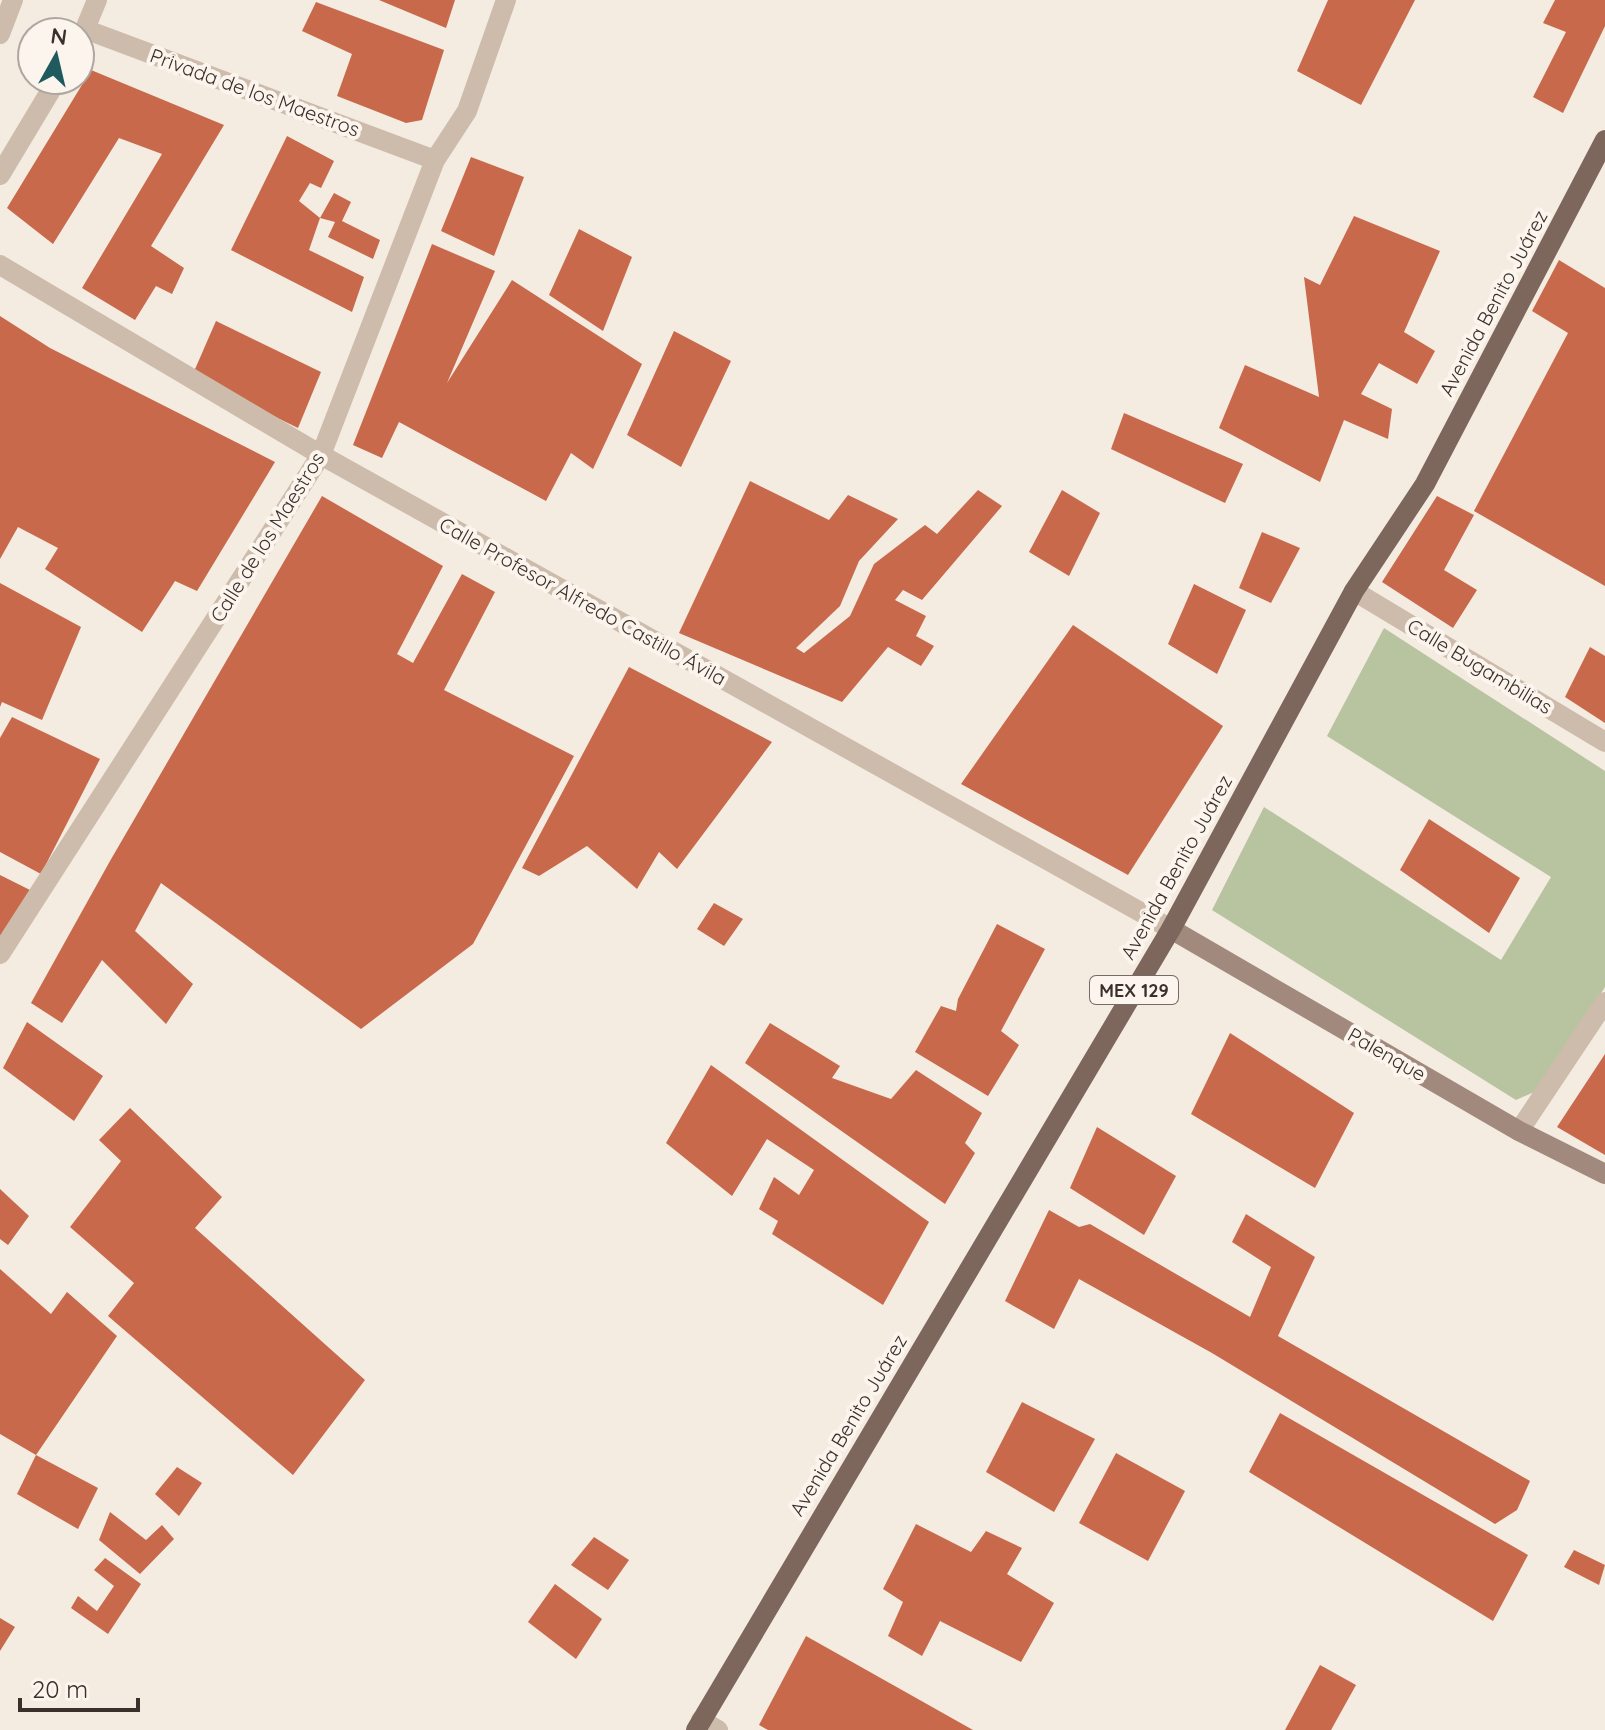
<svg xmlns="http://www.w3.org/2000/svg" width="1605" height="1730" font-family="Quicksand,sans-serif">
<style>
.green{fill:#b8c4a0}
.building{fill:#c8694b}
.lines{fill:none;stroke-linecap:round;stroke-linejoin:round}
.street{stroke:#cdbbac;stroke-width:20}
.secondary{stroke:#a18a7d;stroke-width:20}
.primary{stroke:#7d675c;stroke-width:20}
.labels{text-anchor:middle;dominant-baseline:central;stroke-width:8;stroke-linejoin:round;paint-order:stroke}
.shield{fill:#fbf5ee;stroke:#756b66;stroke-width:2}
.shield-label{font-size:18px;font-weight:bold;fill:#3b302b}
.street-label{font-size:20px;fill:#3b302b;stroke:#fbf5ee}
</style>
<rect width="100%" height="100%" fill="#f4ebe1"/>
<path class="green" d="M1384,628L1605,771V987L1541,1089L1516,1100L1212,910L1264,807L1501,960L1551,877L1327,736Z"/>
<g class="building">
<path d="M379,0H455L446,28Z"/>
<path d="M1328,0H1415L1361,105L1297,71Z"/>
<path d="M1555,0H1605V26L1563,113L1533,97L1566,32L1543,23Z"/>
<path d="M316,2L444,50L422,120L406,123L337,96L352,54L302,31Z"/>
<path d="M91,70L224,125L151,246L184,268L172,294L156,286L135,320L82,288L162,154L119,138L53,244L7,208Z"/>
<path d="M287,136L334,161L321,188L310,183L299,201L320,218L309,250L364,277L352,312L231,250Z"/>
<path d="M471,157L524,177L494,256L441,231Z"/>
<path d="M334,193L351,202L342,221L380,240L373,259L328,237L335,222L320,218Z"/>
<path d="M1354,216L1440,251L1404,332L1435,351L1417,384L1379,363L1361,394L1392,409L1388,439L1344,420L1320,482L1219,428L1245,365L1319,397L1304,277L1320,285Z"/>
<path d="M579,229L632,257L603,331L549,295Z"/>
<path d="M432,244L495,271L447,383L512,280L642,364L593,469L571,453L546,501L399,422L382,458L353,445Z"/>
<path d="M1559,260L1605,288V586L1474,511L1568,333L1532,311Z"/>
<path d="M0,316L50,348L275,462L197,591L175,581L142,632L45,569L58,548L18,527L0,559Z"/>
<path d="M216,321L321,372L298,428L192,376Z"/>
<path d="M674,331L731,361L681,467L627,435Z"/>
<path d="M1124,413L1243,464L1225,503L1111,449Z"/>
<path d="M750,481L829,520L848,495L898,519L859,561L840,606L796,648L804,653L850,616L874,564L925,525L937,534L978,490L1002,506L922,600L903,590L895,600L926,616L916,636L934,646L921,666L888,647L842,702L679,633Z"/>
<path d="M1062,490L1100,513L1069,576L1029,552Z"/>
<path d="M322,496L443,566L397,654L413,663L462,574L495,592L444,690L574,756L473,944L361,1029L161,883L135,931L193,984L166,1024L102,960L62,1023L31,1003L110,861Z"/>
<path d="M1437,496L1474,515L1444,570L1477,590L1453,628L1382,582Z"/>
<path d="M1262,532L1300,548L1271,603L1239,588Z"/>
<path d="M0,583L81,627L42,720L2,702L0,707Z"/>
<path d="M1194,584L1246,610L1217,674L1168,644Z"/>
<path d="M1073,625L1223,726L1128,875L961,784Z"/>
<path d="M1590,647L1605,656V723L1565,697Z"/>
<path d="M629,667L772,742L677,869L659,852L637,889L587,846L539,876L522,868Z"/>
<path d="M12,717L100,759L41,874L0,852V738Z"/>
<path d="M1429,819L1520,878L1489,933L1400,870Z"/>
<path d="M0,875L30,890L0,943Z"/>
<path d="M714,903L743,919L724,946L697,929Z"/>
<path d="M997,924L1045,949L1001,1031L1019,1045L988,1096L915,1052L941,1006L956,1011L958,999Z"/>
<path d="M27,1022L103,1076L74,1121L3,1068Z"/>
<path d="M770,1023L840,1066L832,1078L891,1099L916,1070L982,1113L965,1143L975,1153L945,1204L745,1063Z"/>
<path d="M1230,1033L1354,1113L1315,1188L1191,1114Z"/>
<path d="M1605,1054V1155L1557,1127Z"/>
<path d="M711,1065L929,1222L883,1305L772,1234L778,1221L759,1209L774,1177L799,1195L814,1170L767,1139L732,1196L666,1143Z"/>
<path d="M130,1108L222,1197L195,1228L365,1380L293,1475L108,1316L134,1283L70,1227L121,1161L99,1140Z"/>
<path d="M1097,1127L1176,1176L1144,1235L1070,1188Z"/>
<path d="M0,1189L29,1216L8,1245L0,1239Z"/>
<path d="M1049,1210L1079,1227L1090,1224L1250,1317L1271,1267L1232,1242L1246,1214L1315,1257L1278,1336L1530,1481L1517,1510L1495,1524L1212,1353L1079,1279L1054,1329L1005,1301Z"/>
<path d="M0,1269L51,1314L67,1292L117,1336L36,1455L0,1434Z"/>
<path d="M1022,1402L1095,1439L1054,1512L986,1472Z"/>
<path d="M1280,1413L1528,1555L1493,1621L1249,1472Z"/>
<path d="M1116,1453L1185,1491L1148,1561L1079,1523Z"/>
<path d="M36,1455L98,1488L78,1529L17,1494Z"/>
<path d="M177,1467L202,1483L179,1516L155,1494Z"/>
<path d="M110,1512L146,1540L162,1525L174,1539L140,1574L99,1540Z"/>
<path d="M916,1524L971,1552L986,1531L1022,1548L1007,1574L1054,1603L1021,1662L940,1621L922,1656L888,1636L903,1602L883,1589Z"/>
<path d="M594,1537L629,1560L608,1590L571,1565Z"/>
<path d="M1574,1550L1605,1565L1599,1585L1564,1567Z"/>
<path d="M105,1558L141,1584L108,1634L71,1608L78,1596L97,1611L114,1586L94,1570Z"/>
<path d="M555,1584L602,1619L576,1659L528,1622Z"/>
<path d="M0,1618L15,1627L0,1651Z"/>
<path d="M806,1636L973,1730H768L759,1725Z"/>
<path d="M1320,1665L1356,1685L1331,1730H1285Z"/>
</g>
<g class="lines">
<g class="street">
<path d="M87,30L435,160"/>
<path d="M0,34L13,0"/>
<path d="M80,41L97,0"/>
<path d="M0,175L57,80"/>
<path d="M0,265L321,455L1171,929"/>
<path d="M1354,591L1605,742"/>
<path d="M0,954L321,455L435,160L467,111L506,0"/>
<path d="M1519,1131L1605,1002"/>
<path d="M701,1720L718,1730"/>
</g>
<path class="secondary" d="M1171,929L1519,1131L1605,1174"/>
<path class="primary" d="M696,1730L1171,929L1354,591L1425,484L1605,140"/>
</g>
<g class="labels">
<rect class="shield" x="1090" y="976" width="88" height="28" rx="6"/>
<g class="shield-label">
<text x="1134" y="990">MEX 129</text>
</g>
<g class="street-label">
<text transform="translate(255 92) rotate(20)">Privada de los Maestros</text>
<text transform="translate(1493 303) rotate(-62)">Avenida Benito Juárez</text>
<text transform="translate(267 537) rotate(-58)">Calle de los Maestros</text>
<text transform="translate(583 601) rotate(29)">Calle Profesor Alfredo Castillo Ávila</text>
<text transform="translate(1480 666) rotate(31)">Calle Bugambilias</text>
<text transform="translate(1176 867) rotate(-61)">Avenida Benito Juárez</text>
<text transform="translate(1387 1054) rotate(30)">Palenque</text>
<text transform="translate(848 1425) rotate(-59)">Avenida Benito Juárez</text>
</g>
</g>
<g transform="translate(56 56) rotate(8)"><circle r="38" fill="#fbf5ee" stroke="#aea6a0" stroke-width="2"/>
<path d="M0-6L14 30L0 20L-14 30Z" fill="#1f5a5e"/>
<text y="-12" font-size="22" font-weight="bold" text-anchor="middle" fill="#3b302b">N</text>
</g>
<path d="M20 1698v12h118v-12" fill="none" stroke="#3b302b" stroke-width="4"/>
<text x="32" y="1698" font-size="24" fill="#3b302b" stroke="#fbf5ee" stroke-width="6" paint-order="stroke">20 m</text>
</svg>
